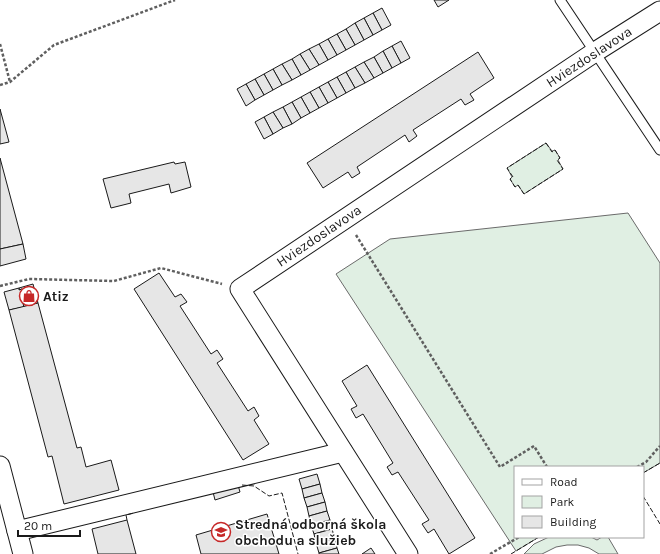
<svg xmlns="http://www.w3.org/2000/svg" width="660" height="554" font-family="Karla,sans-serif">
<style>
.green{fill:#e0efe3;stroke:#6a6a6a}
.building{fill:#e6e6e6;stroke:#1a1a1a}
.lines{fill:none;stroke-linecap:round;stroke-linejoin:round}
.service-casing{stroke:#1a1a1a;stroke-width:11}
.minor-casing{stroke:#1a1a1a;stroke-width:21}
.path{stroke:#5f5f5f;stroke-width:2.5;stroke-dasharray:3 2;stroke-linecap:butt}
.service{stroke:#fff;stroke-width:9}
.minor{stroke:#fff;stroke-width:19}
.fence{stroke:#1a1a1a;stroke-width:1;stroke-dasharray:5 2;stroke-linecap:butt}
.labels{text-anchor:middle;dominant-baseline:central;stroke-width:3;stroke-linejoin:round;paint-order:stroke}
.street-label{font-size:14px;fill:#1a1a1a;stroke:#fff}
.poi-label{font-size:14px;font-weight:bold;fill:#1a1a1a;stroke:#fff;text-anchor:start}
</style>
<rect width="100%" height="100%" fill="#fff"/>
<g class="green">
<path d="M546,143L552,151L555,150L560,158L558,160L563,169L524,194L518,185L515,187L510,179L512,177L507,168Z"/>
<path d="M628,213L660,263V463L643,473V467H515V537H539L516,551L336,274L390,239Z"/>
<path d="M549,537H591L597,540L602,537H608L618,554H599L589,548L578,545H567L556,547L542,554H524L534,544Z"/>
</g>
<g class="building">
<path d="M434,0H449L438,7Z"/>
<path d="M382,8L391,25L382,30L373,13Z"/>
<path d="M373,13L382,30L373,35L364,18Z"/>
<path d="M364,18L373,35L364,40L355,23Z"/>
<path d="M355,23L364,40L355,45L346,29Z"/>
<path d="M346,29L355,45L346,50L337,34Z"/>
<path d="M337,34L346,50L337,55L328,39Z"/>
<path d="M328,39L337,55L328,60L319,44Z"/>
<path d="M401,41L410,58L401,63L392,46Z"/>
<path d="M319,44L328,60L319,65L309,49Z"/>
<path d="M392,46L401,63L392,68L383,51Z"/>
<path d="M309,49L319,65L310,70L300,54Z"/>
<path d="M383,51L392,68L383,73L374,57Z"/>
<path d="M478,52L494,78L470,94L474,100L465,105L461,99L413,130L417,136L409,142L405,135L357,167L360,173L352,178L348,172L323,188L307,163Z"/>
<path d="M300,54L310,70L301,75L292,59Z"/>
<path d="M374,57L383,73L374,78L364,62Z"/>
<path d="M292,59L301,75L292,80L282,64Z"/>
<path d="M364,62L374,78L365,83L355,67Z"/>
<path d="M282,64L292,80L282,85L273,69Z"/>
<path d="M355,67L365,83L355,88L346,72Z"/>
<path d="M273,69L282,85L273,90L264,74Z"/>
<path d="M346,72L355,88L346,93L337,77Z"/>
<path d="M264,74L273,90L264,95L255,79Z"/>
<path d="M337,77L346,93L337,98L328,82Z"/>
<path d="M255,79L264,95L255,100L246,84Z"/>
<path d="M328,82L337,98L328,103L319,87Z"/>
<path d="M246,84L255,100L246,106L237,89Z"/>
<path d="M319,87L328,103L319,108L310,92Z"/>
<path d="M310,92L319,108L310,113L301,97Z"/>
<path d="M301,97L310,113L301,118L292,102Z"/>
<path d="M292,102L301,118L292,124L283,107Z"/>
<path d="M283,107L292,124L283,128L273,112Z"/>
<path d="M0,109L9,142L0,144Z"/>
<path d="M273,112L283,128L273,134L264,117Z"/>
<path d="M264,117L273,134L264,139L255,122Z"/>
<path d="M0,158L23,244L0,249Z"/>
<path d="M174,162L175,164L185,162L191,187L171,193L169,184L129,194L131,203L111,208L103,179Z"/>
<path d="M23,244L26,259L0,266V249Z"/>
<path d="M159,273L175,297L181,294L187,302L180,306L211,354L217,350L223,359L217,363L248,411L254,407L259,416L254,420L269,444L243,460L134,289Z"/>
<path d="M33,284L38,303L24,307L22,300L25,299L22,289L19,290V288Z"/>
<path d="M19,288V290L22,289L25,299L22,300L24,307L9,310L4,292Z"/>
<path d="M38,303L77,448L81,447L86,467L111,460L119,490L64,504L52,456L48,457L9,310Z"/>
<path d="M367,365L475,538L449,554L434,529L428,533L422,524L429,520L398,472L392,475L387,467L393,463L363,414L356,418L351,409L357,406L342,381Z"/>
<path d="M317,474L320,484L302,489L299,479Z"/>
<path d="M320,484L322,493L304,498L302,489Z"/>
<path d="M238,485L240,492L215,500L213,492Z"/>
<path d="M322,493L325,502L307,507L304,498Z"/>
<path d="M325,502L327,511L309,516L307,507Z"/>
<path d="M327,511L330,520L311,525L309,516Z"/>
<path d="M267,514L279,554H201L196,535Z"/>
<path d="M127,520L136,554H98L92,529Z"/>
<path d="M330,520L332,529L314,534L311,525Z"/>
<path d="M332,529L335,539L316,543L314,534Z"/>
<path d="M335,539L337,548L319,553L316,543Z"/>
<path d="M337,548L339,554H319V553Z"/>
<path d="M371,548L375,554H362Z"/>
</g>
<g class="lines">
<defs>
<path id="service" d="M560,0L660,150"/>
<g id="minor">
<path d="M0,466L23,554"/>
<path d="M17,531L343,452"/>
<path d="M408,554L240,289L595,52L660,11"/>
</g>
</defs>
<use href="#service" class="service-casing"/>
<use href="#minor" class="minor-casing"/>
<g class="path">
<path d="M0,44L10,82"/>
<path d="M0,85L10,82L54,45L175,0"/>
<path d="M356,235L500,467L534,446L547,467"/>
<path d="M0,286L29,279L114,281L161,268L222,284"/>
<path d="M637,467L646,462L660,446"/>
<path d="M490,554L519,537"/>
</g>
<use href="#service" class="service"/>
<use href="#minor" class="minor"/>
<g class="fence">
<path d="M546,143L552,152L555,150L560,158L557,160L563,169L524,194L518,185L515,187L510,179L513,177L507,168Z"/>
<path d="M643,473L660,463"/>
<path d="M242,485L254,486L269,496L282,493L298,554"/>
<path d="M643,496L660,524"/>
<path d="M127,520L126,515L134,513"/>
<path d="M511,554L539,537"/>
</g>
</g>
<defs>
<symbol id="shop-ring" viewBox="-11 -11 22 22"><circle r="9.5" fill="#fff" stroke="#c62828" stroke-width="1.5"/><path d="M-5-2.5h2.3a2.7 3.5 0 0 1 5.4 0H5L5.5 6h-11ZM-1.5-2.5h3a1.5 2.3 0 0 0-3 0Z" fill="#c62828"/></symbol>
<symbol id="school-ring" viewBox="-11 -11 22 22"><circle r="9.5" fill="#fff" stroke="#c62828" stroke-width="1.5"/><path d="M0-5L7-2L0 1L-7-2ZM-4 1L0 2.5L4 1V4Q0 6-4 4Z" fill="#c62828"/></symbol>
</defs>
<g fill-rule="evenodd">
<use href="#shop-ring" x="18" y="285" width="22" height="22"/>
<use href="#school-ring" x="210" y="521" width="22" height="22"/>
</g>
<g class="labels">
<g class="street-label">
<text transform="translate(589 57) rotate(-33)">Hviezdoslavova</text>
<text transform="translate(319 236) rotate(-34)">Hviezdoslavova</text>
</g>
<g class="poi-label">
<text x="43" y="296">Atiz</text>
<text x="235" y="524">Stredná odborná škola<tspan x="235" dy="16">obchodu a služieb</tspan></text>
</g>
</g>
<rect x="514" y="466" width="130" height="72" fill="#ffffff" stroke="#a3a3a3"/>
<rect x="522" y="479" width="20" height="6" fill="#ffffff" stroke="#a3a3a3"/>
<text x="550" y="486" font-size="12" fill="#1a1a1a">Road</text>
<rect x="522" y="496" width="20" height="12" fill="#e0efe3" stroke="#a3a3a3"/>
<text x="550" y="506" font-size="12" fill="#1a1a1a">Park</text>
<rect x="522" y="516" width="20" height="12" fill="#e6e6e6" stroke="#a3a3a3"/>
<text x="550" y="526" font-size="12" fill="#1a1a1a">Building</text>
<path d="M18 530v6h62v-6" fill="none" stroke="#1a1a1a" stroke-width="2"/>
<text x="24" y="530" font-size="12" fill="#1a1a1a" stroke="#ffffff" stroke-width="3" paint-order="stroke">20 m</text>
</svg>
